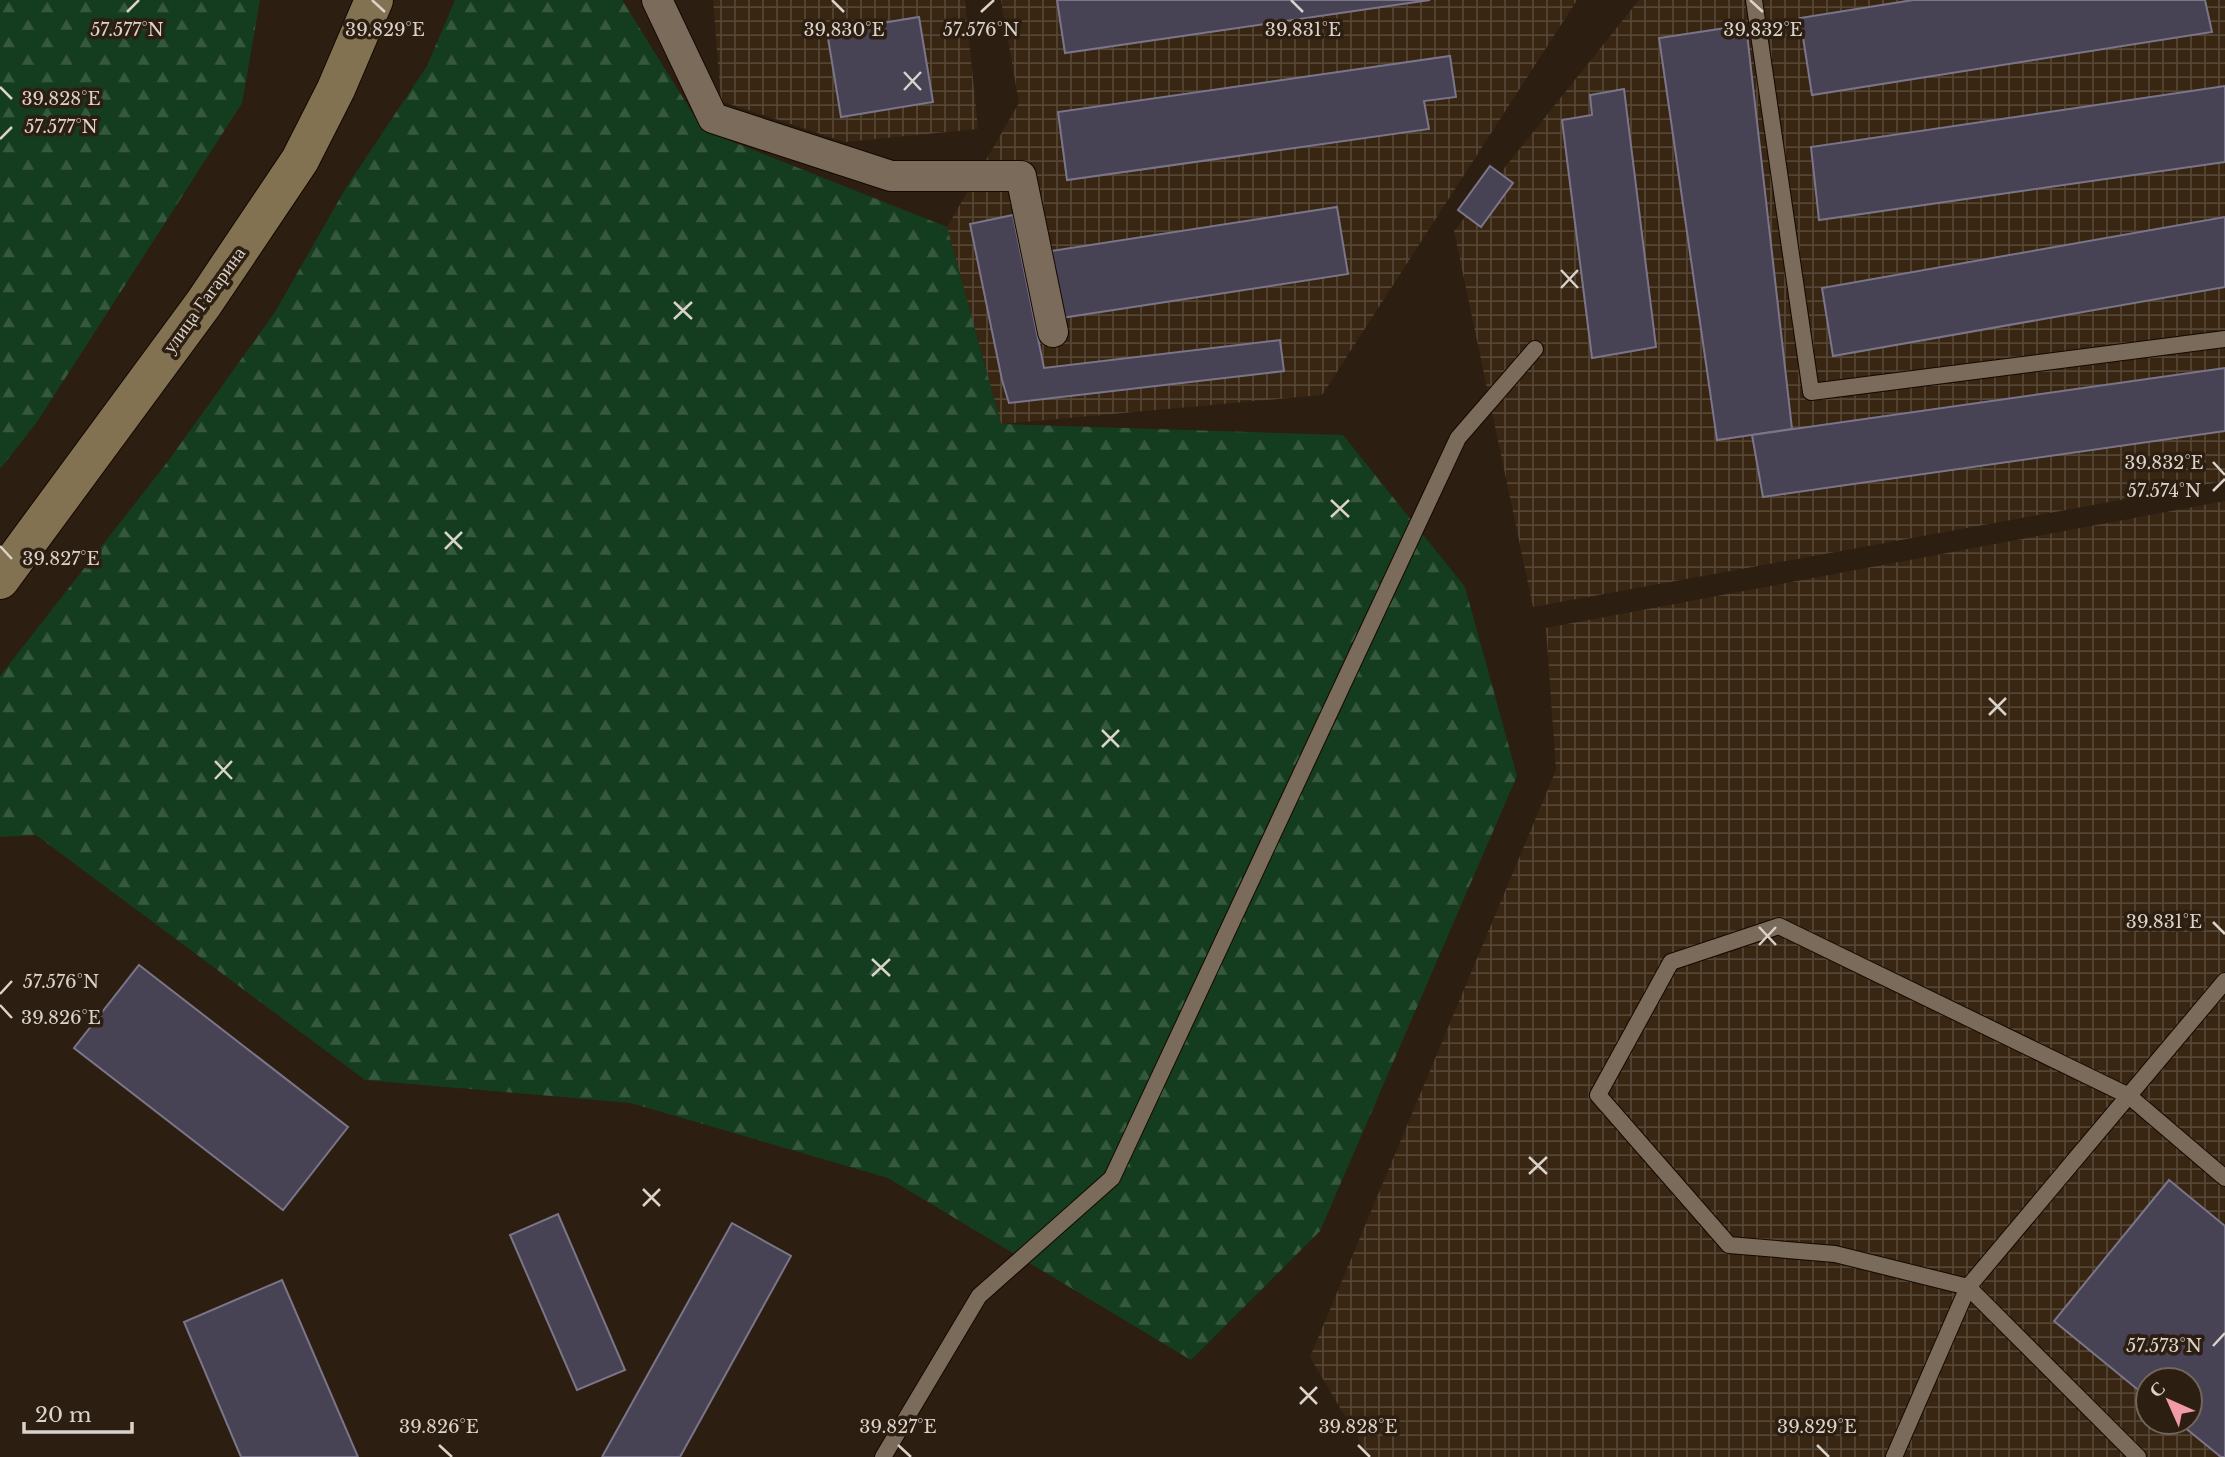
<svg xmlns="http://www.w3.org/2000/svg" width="2225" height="1457" font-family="'Libre Baskerville',serif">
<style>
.industrial{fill:url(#industrial-grid);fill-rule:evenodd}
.forest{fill:url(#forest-firs)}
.building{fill:#474254;stroke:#7b7589;stroke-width:2}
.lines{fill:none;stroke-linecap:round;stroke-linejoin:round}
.lane-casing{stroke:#140800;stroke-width:18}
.street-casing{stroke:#140800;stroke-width:32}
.secondary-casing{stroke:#140800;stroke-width:40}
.lane{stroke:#7b6b5b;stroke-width:16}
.street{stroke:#7b6b5b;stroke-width:30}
.secondary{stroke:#827252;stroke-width:38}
.ticks{fill:none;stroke:#dbd2c9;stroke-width:2.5}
.labels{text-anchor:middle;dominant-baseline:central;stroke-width:7;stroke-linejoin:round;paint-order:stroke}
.street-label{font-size:19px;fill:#dbd2c9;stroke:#2c1e11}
.ticks-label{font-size:18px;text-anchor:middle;fill:#dbd2c9;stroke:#2c1e11;stroke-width:7;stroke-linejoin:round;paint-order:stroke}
</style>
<defs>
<pattern id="industrial-grid" width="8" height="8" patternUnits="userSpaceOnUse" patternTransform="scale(1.75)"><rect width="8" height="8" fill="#382613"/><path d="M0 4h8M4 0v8" fill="none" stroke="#544534"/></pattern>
<pattern id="forest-firs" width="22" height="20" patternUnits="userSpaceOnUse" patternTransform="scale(1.75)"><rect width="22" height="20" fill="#143d1f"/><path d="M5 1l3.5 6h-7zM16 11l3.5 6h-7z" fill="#36583e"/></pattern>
</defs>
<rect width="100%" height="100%" fill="#2c1e11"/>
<g class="industrial">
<path d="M713,0H965L978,129L845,142L721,101Z"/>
<path d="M1001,0H1577L1322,395L1001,424L947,227L1019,103Z"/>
<path d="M1639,0H2225V481L1533,607L1454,231Z"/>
<path d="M2225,501V1457H1369L1310,1357L1556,770L1546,628ZM2148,1380H2190V1422H2148Z"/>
</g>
<g class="forest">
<path d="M0,0H260L242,103L37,422L0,469Z"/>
<path d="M455,0H622L703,130L947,227L1001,424L1343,435L1465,587L1517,776L1320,1231L1191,1360L888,1178L631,1103L365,1080L36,835L0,837V676L169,460L275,312L347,186L427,66Z"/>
</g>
<g class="building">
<path d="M1057,0H1430L1065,53Z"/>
<path d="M1913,0H2205L2212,32L1812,95L1800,18Z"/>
<path d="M919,17L933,102L841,117L827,32Z"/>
<path d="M1746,25L1792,429L1717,440L1659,38Z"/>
<path d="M1450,56L1456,97L1424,101L1429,129L1067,180L1058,112Z"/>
<path d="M2225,86V162L1819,220L1811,147Z"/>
<path d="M1624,89L1656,347L1592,358L1562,120L1592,115L1590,95Z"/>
<path d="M1490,166L1513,183L1481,227L1458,210Z"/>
<path d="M1337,207L1348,274L1061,318L1051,251Z"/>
<path d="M1013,215L1044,368L1280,340L1284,371L1009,403L1002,380L970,224Z"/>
<path d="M2225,217V287L1833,356L1822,288Z"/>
<path d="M2225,368V431L1763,497L1752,435Z"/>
<path d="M139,965L348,1127L283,1210L74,1048Z"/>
<path d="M2169,1180L2225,1226V1457H2221L2178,1422H2190V1380H2148V1398L2054,1321Z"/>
<path d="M558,1214L625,1370L577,1390L510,1235Z"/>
<path d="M732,1223L791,1256L680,1457H602Z"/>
<path d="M282,1280L358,1457H241L184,1322Z"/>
</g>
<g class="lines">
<defs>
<g id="lane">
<path d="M1754,0L1811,392L2225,339"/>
<path d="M883,1457L979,1296L1112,1178L1458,438L1535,349"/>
<path d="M1894,1457L1968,1287L2225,981"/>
<path d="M2138,1457L1968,1287L1835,1254L1729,1245L1598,1095L1671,962L1779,926L2129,1096L2225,1178"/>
</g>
<path id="street" d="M657,0L713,118L891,176H1021L1053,332"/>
<path id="secondary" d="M0,580L204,303L300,160L336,89L374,0"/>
</defs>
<use href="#lane" class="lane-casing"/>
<use href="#street" class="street-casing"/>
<use href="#secondary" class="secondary-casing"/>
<use href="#lane" class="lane"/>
<use href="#street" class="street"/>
<use href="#secondary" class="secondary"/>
</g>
<path class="ticks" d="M372,0L385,12M832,0L844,12M1291,0L1303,12M1750,0L1763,12M127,12L139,0M981,12L994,0M904,72L921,90M0,87L12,99M904,90L921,72M0,139L12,127M1561,270L1578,288M1561,288L1578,270M674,302L692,319M674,319L692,302M2213,462L2225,475M2213,491L2225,479M1331,500L1349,517M1331,517L1349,500M445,532L462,549M0,546L12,559M445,549L462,532M1989,698L2006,715M1989,715L2006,698M1102,730L1119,747M1102,747L1119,730M215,761L232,779M215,779L232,761M2213,922L2225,934M1759,927L1776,945M1759,945L1776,927M872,959L890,976M872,976L890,959M0,994L12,981M0,1005L12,1018M1529,1157L1547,1174M1529,1174L1547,1157M643,1189L660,1206M643,1206L660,1189M2213,1346L2225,1333M1300,1387L1317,1404M1300,1404L1317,1387M439,1445L452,1457M898,1445L911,1457M1358,1445L1370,1457M1817,1445L1829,1457"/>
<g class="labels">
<g class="street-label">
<text transform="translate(204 300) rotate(-54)">улица Гагарина</text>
</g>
</g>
<g class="ticks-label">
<text x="1303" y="36">39.831°E</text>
<text x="127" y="36">57.577°N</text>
<text x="385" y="36">39.829°E</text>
<text x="844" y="36">39.830°E</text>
<text x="1763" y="36">39.832°E</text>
<text x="981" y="36">57.576°N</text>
<text x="61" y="105">39.828°E</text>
<text x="61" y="133">57.577°N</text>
<text x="2164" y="469">39.832°E</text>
<text x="2164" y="497">57.574°N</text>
<text x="61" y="565">39.827°E</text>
<text x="2164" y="928">39.831°E</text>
<text x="61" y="988">57.576°N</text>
<text x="61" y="1024">39.826°E</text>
<text x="2164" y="1352">57.573°N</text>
<text x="439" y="1433">39.826°E</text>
<text x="898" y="1433">39.827°E</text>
<text x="1358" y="1433">39.828°E</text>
<text x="1817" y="1433">39.829°E</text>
</g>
<g transform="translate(2169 1401) rotate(315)"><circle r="33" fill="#2c1e11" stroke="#72665b" stroke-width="2"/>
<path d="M0-5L12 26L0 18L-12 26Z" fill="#f39aa9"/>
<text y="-10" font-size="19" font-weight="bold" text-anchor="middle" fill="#dbd2c9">С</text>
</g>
<path d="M24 1422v10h108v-10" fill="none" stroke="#dbd2c9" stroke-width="3.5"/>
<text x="35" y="1422" font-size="21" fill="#dbd2c9" stroke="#2c1e11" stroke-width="5" paint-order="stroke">20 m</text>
</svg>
